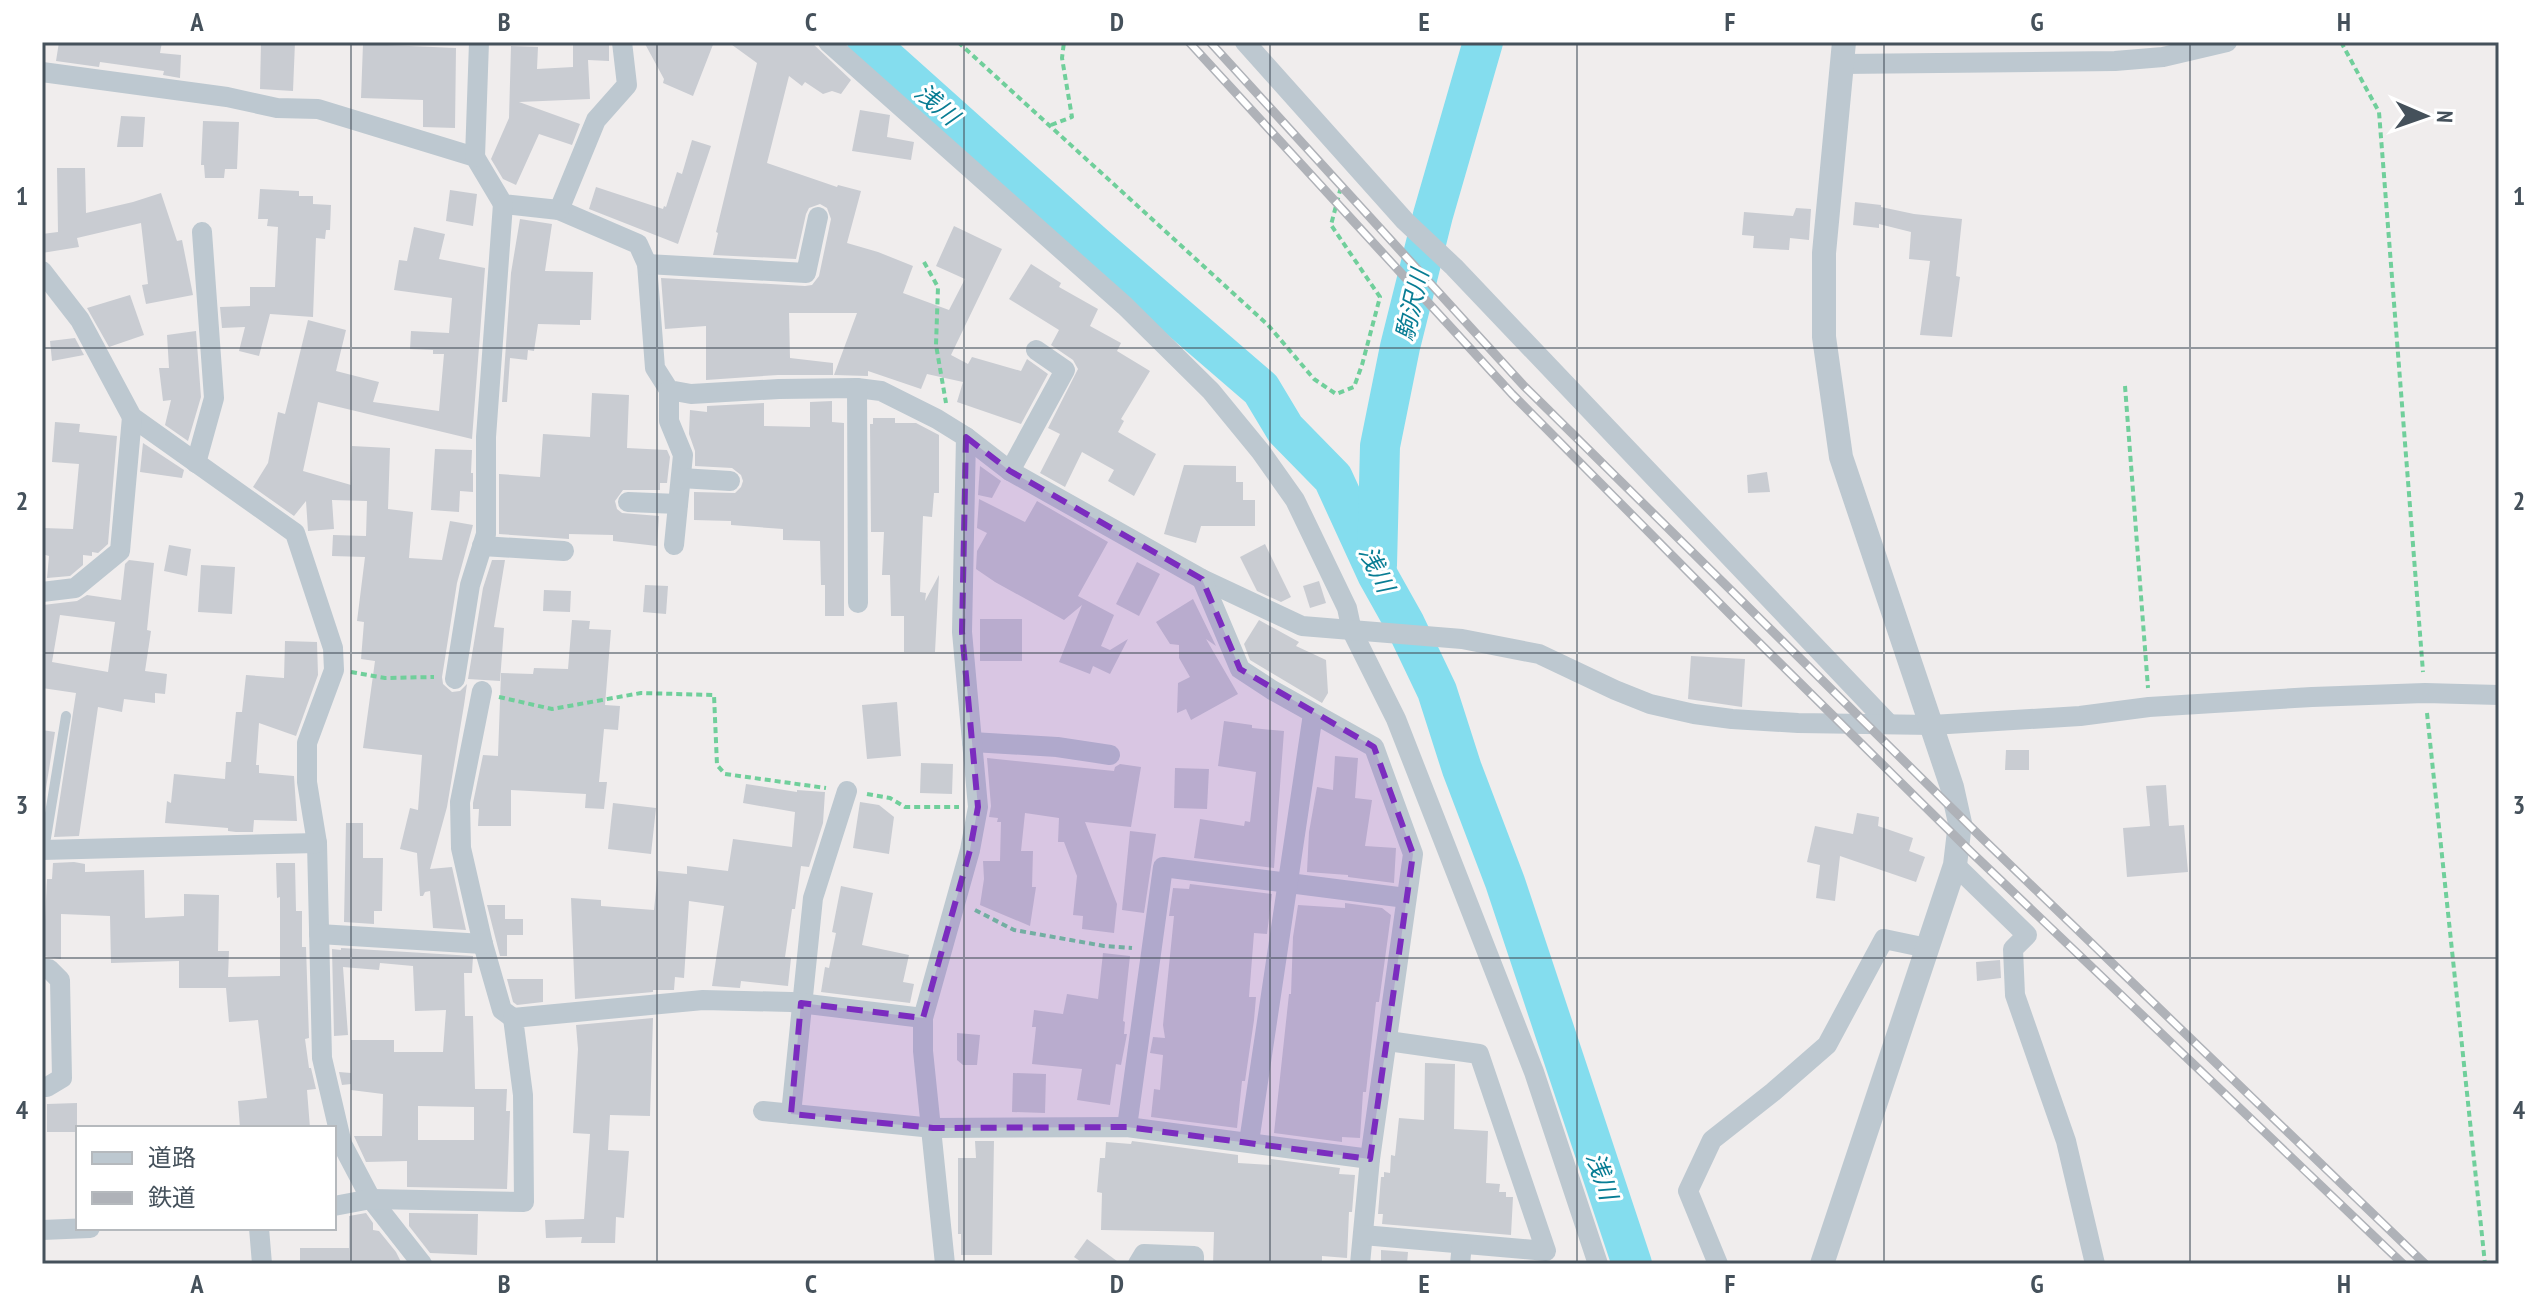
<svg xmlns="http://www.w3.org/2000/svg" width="2541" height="1306" font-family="'PT Sans Narrow','Noto Sans JP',sans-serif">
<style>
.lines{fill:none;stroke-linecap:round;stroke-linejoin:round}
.river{stroke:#84ddee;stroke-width:40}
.building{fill:#c9ccd2;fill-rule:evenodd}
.path{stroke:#70cf9b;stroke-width:4;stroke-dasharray:6 4;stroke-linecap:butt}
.service{stroke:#bdc8d0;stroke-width:10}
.minor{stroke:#bdc8d0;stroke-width:20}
.tertiary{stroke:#bdc8d0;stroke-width:24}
.rail-casing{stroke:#afb2b8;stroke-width:9}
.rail{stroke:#fff;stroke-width:6;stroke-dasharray:18;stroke-linecap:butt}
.marked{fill:#7b2cbf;fill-opacity:0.2;stroke:#7b2cbf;stroke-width:6;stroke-dasharray:16 10;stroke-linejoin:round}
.grid{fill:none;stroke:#45515b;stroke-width:2;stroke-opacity:0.55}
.labels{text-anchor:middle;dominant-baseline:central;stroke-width:6;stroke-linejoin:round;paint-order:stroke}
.water-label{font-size:24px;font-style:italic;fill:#087d94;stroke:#fff}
.neatline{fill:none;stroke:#45515b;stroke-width:3}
.grid-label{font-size:26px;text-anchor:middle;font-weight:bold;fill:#45515b}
</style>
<rect width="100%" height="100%" fill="#f0eded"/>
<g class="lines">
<g class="river">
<path d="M867,42L1094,245L1261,389L1285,429L1333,478L1377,574L1405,624L1437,691L1462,769L1505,882L1632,1264"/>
<path d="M1377,565L1380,446L1400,347L1433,215L1483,42"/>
</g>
</g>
<g class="building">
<path d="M59,42H162L160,53L181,55L180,78L163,75L164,71L100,62L99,67L56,61Z"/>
<path d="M261,42H295L293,91L260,89Z"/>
<path d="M573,42H609V61L588,60L590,99L519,102L580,124L572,145L539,134L516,185L503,179L491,159L509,118L511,46L538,47L537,69L573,67Z"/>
<path d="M644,42H714L693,96L663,83L664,79Z"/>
<path d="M728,42H811L851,80L841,94L832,91L823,94L805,82L802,86L789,76L767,163L837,187L838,185L861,191L847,243L878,252L913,266L903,293L949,310L965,279L936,266L954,226L1002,249L951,355L968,364L972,357L1021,371L1027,359L1048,374L1021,424L957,402L963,382L927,374L921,389L868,371V376L834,375L857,313H789L790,358L833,363V375H778L706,380V326L665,329L661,278L805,286L812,285L819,276L831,219L827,208L820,204L809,208L806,214L796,259L713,255L718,233L716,232L757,63Z"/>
<path d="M363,44L456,48L455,128L423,127V100L361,98Z"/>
<path d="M860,110L890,115L887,137L914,142L911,160L852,151Z"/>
<path d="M121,116L145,117L143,147H117Z"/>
<path d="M203,121L239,122L237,169H225L224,178H205L204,165H201Z"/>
<path d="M692,140L711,146L678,244L589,209L596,187L663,209L664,206L666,207L677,172L682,174Z"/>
<path d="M57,168H85L86,213L133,202L161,193L177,241L182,240L193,295L146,304L142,285L148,284L141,223L77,238L79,247L42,253V234L58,232Z"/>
<path d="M260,189L299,191V196H313V204L331,205L330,230H326L325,239L316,238L313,317L270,314L259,356L239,351L245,327L222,328L220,307L250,306V287H275L278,227L267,226L268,219H258Z"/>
<path d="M450,190L477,194L473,226L446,221Z"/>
<path d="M1855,202L1881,205V207L1914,214L1962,219L1956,276L1960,277L1952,337L1920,335L1930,261L1909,259L1911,232L1879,224V228L1853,225Z"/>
<path d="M1796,208L1811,209L1809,240L1790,238L1789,250L1753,248L1754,236L1742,235L1744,212L1793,216Z"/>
<path d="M520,219L552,224L545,271L593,272L591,320H580V325L538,324L534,351L528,350L527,360L510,358L507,402H502L511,273Z"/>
<path d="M414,227L445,234L439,259L485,268L472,439L318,402L303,471L351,485L352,446L390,448L388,509L413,512L409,558L442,560L450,521L473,525L457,583L442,677L443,684L452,692L460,691L467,684L464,705L447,807L430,869L452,867L466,930L433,928L430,891L425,892L423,896H420L417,853L400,849L410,808L418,810L422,755L363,748L375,661L361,659L364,622L357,621L365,557L332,556L333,535L366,536L367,501L332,500L334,529L308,531L306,501L294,516L253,487L268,463L278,412L285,414L308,320L346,330L336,371L379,382L373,402L439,411L444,354H433V350L410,349L411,331L449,333L452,298L394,290L399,260L407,261Z"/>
<path d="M1031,264L1061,283L1059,287L1098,309L1090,326L1121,343L1117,351L1150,371L1121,419L1124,421L1118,432L1156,454L1134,496L1108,481L1114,470L1082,452L1065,487L1040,473L1060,434L1048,428L1078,369L1073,360L1051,345L1059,330L1009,299Z"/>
<path d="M130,295L144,335L109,347L87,308Z"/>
<path d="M196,331L201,397L188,441L165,425L171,400L163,401L159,368H169L167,335Z"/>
<path d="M75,338L84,355L52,361L50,341Z"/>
<path d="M592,393L629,395L627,448L667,450L670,457L667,483H660V490H623L615,501L617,509L622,513L659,516L657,546L613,541V535L569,534V539L499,534V474L540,477L543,434L590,437Z"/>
<path d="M832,401V422L844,423V616H825V585H821L820,541L783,540V529L731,525V521L694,520V492L735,493L741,487L743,481L741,475L732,468L695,466V451L689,434L690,410L707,412V406L764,403V426L810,427V402Z"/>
<path d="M873,418H895V423H916L939,435V493H934L932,517L923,516L920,592L926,593L925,601L939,575L935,652H904V616H891L890,575H882L884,532H871L870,424H873Z"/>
<path d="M55,422L80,424L79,432L117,436L108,544L98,553L92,552V556L83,555V565L70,576L47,578L49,556L42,554L43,528L73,529L79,464L52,462Z"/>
<path d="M143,443L184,470L182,478L140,472Z"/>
<path d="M435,449L472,450L471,473H473V492L460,491L459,512L431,510Z"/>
<path d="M1184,465L1236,466V482H1243V500H1255V526H1201L1196,543L1164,534Z"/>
<path d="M980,466L1001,481L992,498L978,495Z"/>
<path d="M1767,472L1770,492L1748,493L1747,475Z"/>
<path d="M979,499L1025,522L1037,501L1108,542L1078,596L1114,615L1101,646L1110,650L1128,639L1110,674L1093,666L1090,674L1059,662L1082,605L1064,620L995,582L976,569L977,551L987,533L977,528Z"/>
<path d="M1265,544L1291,597L1281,602L1257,591L1240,557Z"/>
<path d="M169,545L191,549L187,576L164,571Z"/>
<path d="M129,560L154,563L147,630L151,631L145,671L167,674L165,694L155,693V703L124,699L122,712L98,707L79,836L54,837L76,693L42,688L43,605L77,601L87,595L121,600L125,564ZM60,615L115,622L108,672L52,662Z"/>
<path d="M492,560H505L494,627L504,628L500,681L468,679L483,588Z"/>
<path d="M1137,562L1160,574L1139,616L1116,604Z"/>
<path d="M201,565L235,567L232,614L198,612Z"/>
<path d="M1319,581L1326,603L1310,608L1303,586Z"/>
<path d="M645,585L668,586L666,614L643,612Z"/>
<path d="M544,590L571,591L570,612L543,611Z"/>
<path d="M1193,599L1216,646L1206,639L1238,694L1191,720L1186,709L1177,713L1178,683L1190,677L1179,658V645L1170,644L1156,622Z"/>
<rect x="980" y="619" width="42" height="42"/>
<path d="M572,620L590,621L589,629L611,630L605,705L620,706L618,730L604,729L599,782H607L604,809L585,808L586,794L511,790V826H478L479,809H473V803L483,755L498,756L501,673L533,674L534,668L568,669Z"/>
<path d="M1259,620L1299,642L1296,646L1326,660L1328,693L1322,703L1250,660L1244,644Z"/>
<path d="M285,641L317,642L318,675L296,736L259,723L256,765H259V773L294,776L297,821L254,820L253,832H236L228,831V828L165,823L167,801L171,803L174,774L225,779L226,762H231L236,712H242L246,675L284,678Z"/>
<path d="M1691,656L1745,659L1742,707L1688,699Z"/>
<path d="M897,702L901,756L867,759L862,705Z"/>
<path d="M1224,721L1252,725V728L1284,731L1274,868L1194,858L1200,819L1244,826L1245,821L1250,822L1256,772L1218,766Z"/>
<path d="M42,730L55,732L42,813Z"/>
<path d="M2006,750H2029V770H2005Z"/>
<path d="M1335,756L1358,758L1355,798L1372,800L1365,846L1396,848L1394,883L1348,877V875L1307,872L1309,832L1317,787L1333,790Z"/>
<path d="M987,758L1114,771L1115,767L1120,764L1141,767L1131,827L1085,822L1117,904L1114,933L1082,929L1083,916L1073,915L1077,876L1064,842H1058L1059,818L1025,813L1021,851H1033L1032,887H1036L1030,926L980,905L984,879L983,861H1000L1001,822H997L998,818L989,817L991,806Z"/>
<path d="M921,763L953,764L952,794L920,793Z"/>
<path d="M1175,768L1209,769L1207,809L1174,808Z"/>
<path d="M746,784L797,792V790L825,792L823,823L809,867L801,866L795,909H792L785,957L791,958L788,986L741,981L740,988L712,986L724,906L689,901L684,978L675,977L674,990H653V992L575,999L571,898L601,900V906L654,910L658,871L687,874V866L728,871L733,839L792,847L795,812L743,803Z"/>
<path d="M2166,785L2169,826L2184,825L2188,872L2127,877L2123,828L2150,826L2146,786Z"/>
<path d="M860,802L879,805L894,817L889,854L853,848Z"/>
<path d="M613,803L656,808L651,854L608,849Z"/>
<path d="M1857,813L1879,817L1878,826L1913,838L1909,851L1925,857L1916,882L1840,856L1835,901L1816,898L1820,865L1807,862L1815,826L1853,834Z"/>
<path d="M346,823H363V858H383L382,911H374V924L344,922Z"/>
<path d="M1130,831L1156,834L1144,913L1122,910Z"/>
<path d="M74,862L85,864V872L144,870L145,918L184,916V894L219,895L218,951H229L228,977L280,976V897L277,898L276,863H295L296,911H302V947H306L309,1038L305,1039L309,1068H311L316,1089L307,1090L310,1128H240L238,1101L267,1098L258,1020L229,1022L226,988H179V961L111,963L110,916L61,914V959L42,956V921H45L47,879H52L53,863Z"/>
<path d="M1190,884L1272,894L1267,934L1254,933L1249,997H1256L1254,1020L1245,1081H1242L1237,1128L1151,1117L1154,1089L1160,1090L1163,1055L1150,1053L1153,1037L1165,1038L1163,1025L1174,916H1169L1173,888L1189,889Z"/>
<path d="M841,886L873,893L862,945L909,955L903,982L914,984L910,1003L821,992L825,967L829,968L836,933L832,932Z"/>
<path d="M1345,903L1382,908L1391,915L1379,1002H1376L1366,1092H1363L1360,1138L1342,1137V1142L1274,1133L1289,994H1291L1293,937L1298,905L1345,908Z"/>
<path d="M487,905H505V919H523V935H507V956H500Z"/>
<path d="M341,948L473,956L472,973H464L465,1016H473L475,1089H507L506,1111H510L507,1189L407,1187V1161L366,1162L354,1136H382L383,1094L351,1090V1084L342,1085L339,1072L351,1073V1040H394V1052H443L446,1010L415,1011L413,966L380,963L379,970L343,967L348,1035L334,1036L332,949L341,950ZM418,1106L474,1107V1140H418Z"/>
<path d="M1103,953L1130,956L1123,1021L1125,1022L1124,1034H1127L1121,1065L1116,1064L1110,1105L1077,1100L1082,1069L1032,1064L1036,1027H1032L1034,1010L1063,1014L1067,994L1098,999Z"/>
<path d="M2000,960L2001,978L1977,981L1976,962Z"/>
<path d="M507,979H543V1002L517,1005L513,1002Z"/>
<path d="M653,1018L650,1116L610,1115L608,1150L629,1151L624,1218L616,1217L615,1243H581L582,1237L546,1238L545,1220L584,1219L590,1134L573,1133L578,1049L576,1025Z"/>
<path d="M957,1033L980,1035L977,1065H963L957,1060Z"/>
<path d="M1425,1063L1455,1064L1454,1129L1488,1131L1486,1183L1500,1184L1499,1192H1506V1197H1513L1511,1235L1382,1224L1383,1214H1378L1381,1177H1384V1172L1390,1173L1391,1155L1395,1156L1399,1118L1424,1120Z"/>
<path d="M1013,1073L1046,1074L1045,1113L1012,1112Z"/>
<path d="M77,1103V1132H47V1104Z"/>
<path d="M975,1141H994L992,1255H961V1234H958V1158H976Z"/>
<path d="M1132,1141L1238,1155V1163L1271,1165V1159L1340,1168L1339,1174L1355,1175L1352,1212H1349L1347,1258L1322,1256V1264H1213L1214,1232L1101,1230L1102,1193L1097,1192L1100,1158H1105L1106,1142L1131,1144Z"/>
<path d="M366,1213L373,1223V1230L379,1231L396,1252L402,1264H300V1248H349V1216Z"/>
<path d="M409,1213L478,1214L477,1255L430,1253L409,1226Z"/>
<path d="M1087,1239L1121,1264H1084L1074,1257Z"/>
<path d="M1381,1250L1408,1252L1407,1264H1381Z"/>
</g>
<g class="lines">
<g class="path">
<path d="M958,42L1268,325L1314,379L1336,394L1354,387L1362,365L1380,297L1331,225L1342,183"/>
<path d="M2341,42L2379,112L2423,672"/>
<path d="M1051,125L1072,117L1062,58L1064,42"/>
<path d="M924,262L938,287L936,345L946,403"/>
<path d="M2125,386L2148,688"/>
<path d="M351,672L385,678L434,677"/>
<path d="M499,697L552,709L641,693L714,695L717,765L725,774L826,788"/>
<path d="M2427,713L2485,1264"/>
<path d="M867,794L890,798L905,807H959"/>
<path d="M975,910L1014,930L1104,946L1132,948"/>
</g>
<path class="service" d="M44,850L66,716"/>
<g class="minor">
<path d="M828,42L1125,306L1211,391L1261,452L1295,500L1347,608L1352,631L1396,719L1534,1072L1598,1264"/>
<path d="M1245,42L1405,221L1454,267L1889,724"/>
<path d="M1843,64L2115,61L2163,57L2227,42"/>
<path d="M42,72L227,97L277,108L318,109L475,157L503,204L559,210L638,244L647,264L655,368L669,390L691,394L779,389L857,388L881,391L937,419L966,437L1010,471L1202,579L1302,626L1462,639L1539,654L1615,690L1650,704L1694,714L1732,719L1798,723L1932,725L2080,716L2149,707L2312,697L2425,693L2499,695"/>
<path d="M475,157L479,42"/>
<path d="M559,210L596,120L627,85L622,42"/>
<path d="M647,264L806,273L818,217"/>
<path d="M42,271L80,320L132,417L295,533L333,648L334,670L307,743V782L317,843L322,1058L342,1144L371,1199L422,1264"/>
<path d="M857,388L858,603"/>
<path d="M669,390V421L683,455L674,545"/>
<path d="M196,463L214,398L202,232"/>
<path d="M1010,471L1065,370L1036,350"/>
<path d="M681,478L730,481"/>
<path d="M628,502L678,504"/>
<path d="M482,546L564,551"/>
<path d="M1202,579L1240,669L1272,690L1374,747L1413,854L1370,1159L1360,1264"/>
<path d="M42,592L75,588L120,551L132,417"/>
<path d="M455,679L470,585L486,534V437L503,204"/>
<path d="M482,691L460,802L461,848L483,944L502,1010L513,1018"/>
<path d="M972,742L1057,747L1110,755"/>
<path d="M42,850L317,843"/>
<path d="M1955,865L2027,935L2013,949L2015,995L2066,1141L2095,1264"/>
<path d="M319,934L483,944"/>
<path d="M42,969H49L60,980L62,1078L47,1087H42"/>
<path d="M763,1111L933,1128L1127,1127L1370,1159"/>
<path d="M791,1114L813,898L847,791"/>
<path d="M1127,1127L1163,867L1406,898"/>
<path d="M1249,1142L1313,714"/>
<path d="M334,1206L371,1199L524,1202L523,1095L513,1018L703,1000L791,1002L923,1018"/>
<path d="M259,1228L262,1264"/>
<path d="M42,1230L90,1228"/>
<path d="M1363,1235L1546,1251L1479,1054L1388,1041"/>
<path d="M945,1264L923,1051V1018L970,850L978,807L962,632L966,437"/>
<path d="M1138,1264L1144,1254L1194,1256V1264"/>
<path d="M1460,1264L1462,1244"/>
<path d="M1718,1264L1688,1191L1712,1140L1773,1092L1827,1045L1884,939L1927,948"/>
</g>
<path class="tertiary" d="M1822,1264L1955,865L1960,823L1952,787L1841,457L1824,337V253L1844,42"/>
<defs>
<g id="rail">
<path d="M1189,42L1512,394L1731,615L1970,851L2403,1264"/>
<path d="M1210,42L1524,386L1982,838L2425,1264"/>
</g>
</defs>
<use href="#rail" class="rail-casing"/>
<use href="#rail" class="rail"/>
</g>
<path class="marked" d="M966,437L1010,471L1202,579L1240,669L1374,747L1413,854L1370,1159L1127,1127L933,1128L791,1114L801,1003L923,1018L970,850L978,807L962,632Z"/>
<path class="grid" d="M351,42V1264M657,42V1264M964,42V1264M1270,42V1264M1577,42V1264M1884,42V1264M2190,42V1264M42,348H2499M42,653H2499M42,958H2499"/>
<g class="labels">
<g class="water-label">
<text transform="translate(937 104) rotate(41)">浅川</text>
<text transform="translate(1412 305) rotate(-77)">駒沢川</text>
<text transform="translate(1377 569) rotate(64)">浅川</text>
<text transform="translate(1602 1176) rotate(71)">浅川</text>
</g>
</g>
<rect width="2541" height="1306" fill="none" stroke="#ffffff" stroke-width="88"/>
<rect x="76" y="1126" width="260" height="104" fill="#ffffff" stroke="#b5b9bd" stroke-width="2"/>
<rect x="92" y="1152" width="40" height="12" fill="#bdc8d0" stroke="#b5b9bd" stroke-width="2"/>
<text x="148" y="1166" font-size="24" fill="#45515b">道路</text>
<rect x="92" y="1192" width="40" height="12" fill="#afb2b8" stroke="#b5b9bd" stroke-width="2"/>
<text x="148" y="1206" font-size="24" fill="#45515b">鉄道</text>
<g transform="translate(2425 116) rotate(92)" stroke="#ffffff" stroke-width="6" paint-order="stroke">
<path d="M0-6L14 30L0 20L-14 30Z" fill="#45515b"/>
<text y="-12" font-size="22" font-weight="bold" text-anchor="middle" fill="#45515b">N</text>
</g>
<rect x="44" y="44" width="2453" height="1218" class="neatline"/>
<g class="grid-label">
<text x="197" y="31">A</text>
<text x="504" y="31">B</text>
<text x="811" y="31">C</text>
<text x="1117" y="31">D</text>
<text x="1424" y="31">E</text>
<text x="1730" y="31">F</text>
<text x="2037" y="31">G</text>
<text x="2344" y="31">H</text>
<text x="22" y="205">1</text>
<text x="2519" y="205">1</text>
<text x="22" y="510">2</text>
<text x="2519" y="510">2</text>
<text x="22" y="814">3</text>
<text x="2519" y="814">3</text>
<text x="22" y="1119">4</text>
<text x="2519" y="1119">4</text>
<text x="197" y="1293">A</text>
<text x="504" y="1293">B</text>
<text x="811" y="1293">C</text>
<text x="1117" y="1293">D</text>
<text x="1424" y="1293">E</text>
<text x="1730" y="1293">F</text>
<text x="2037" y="1293">G</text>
<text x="2344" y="1293">H</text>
</g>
</svg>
